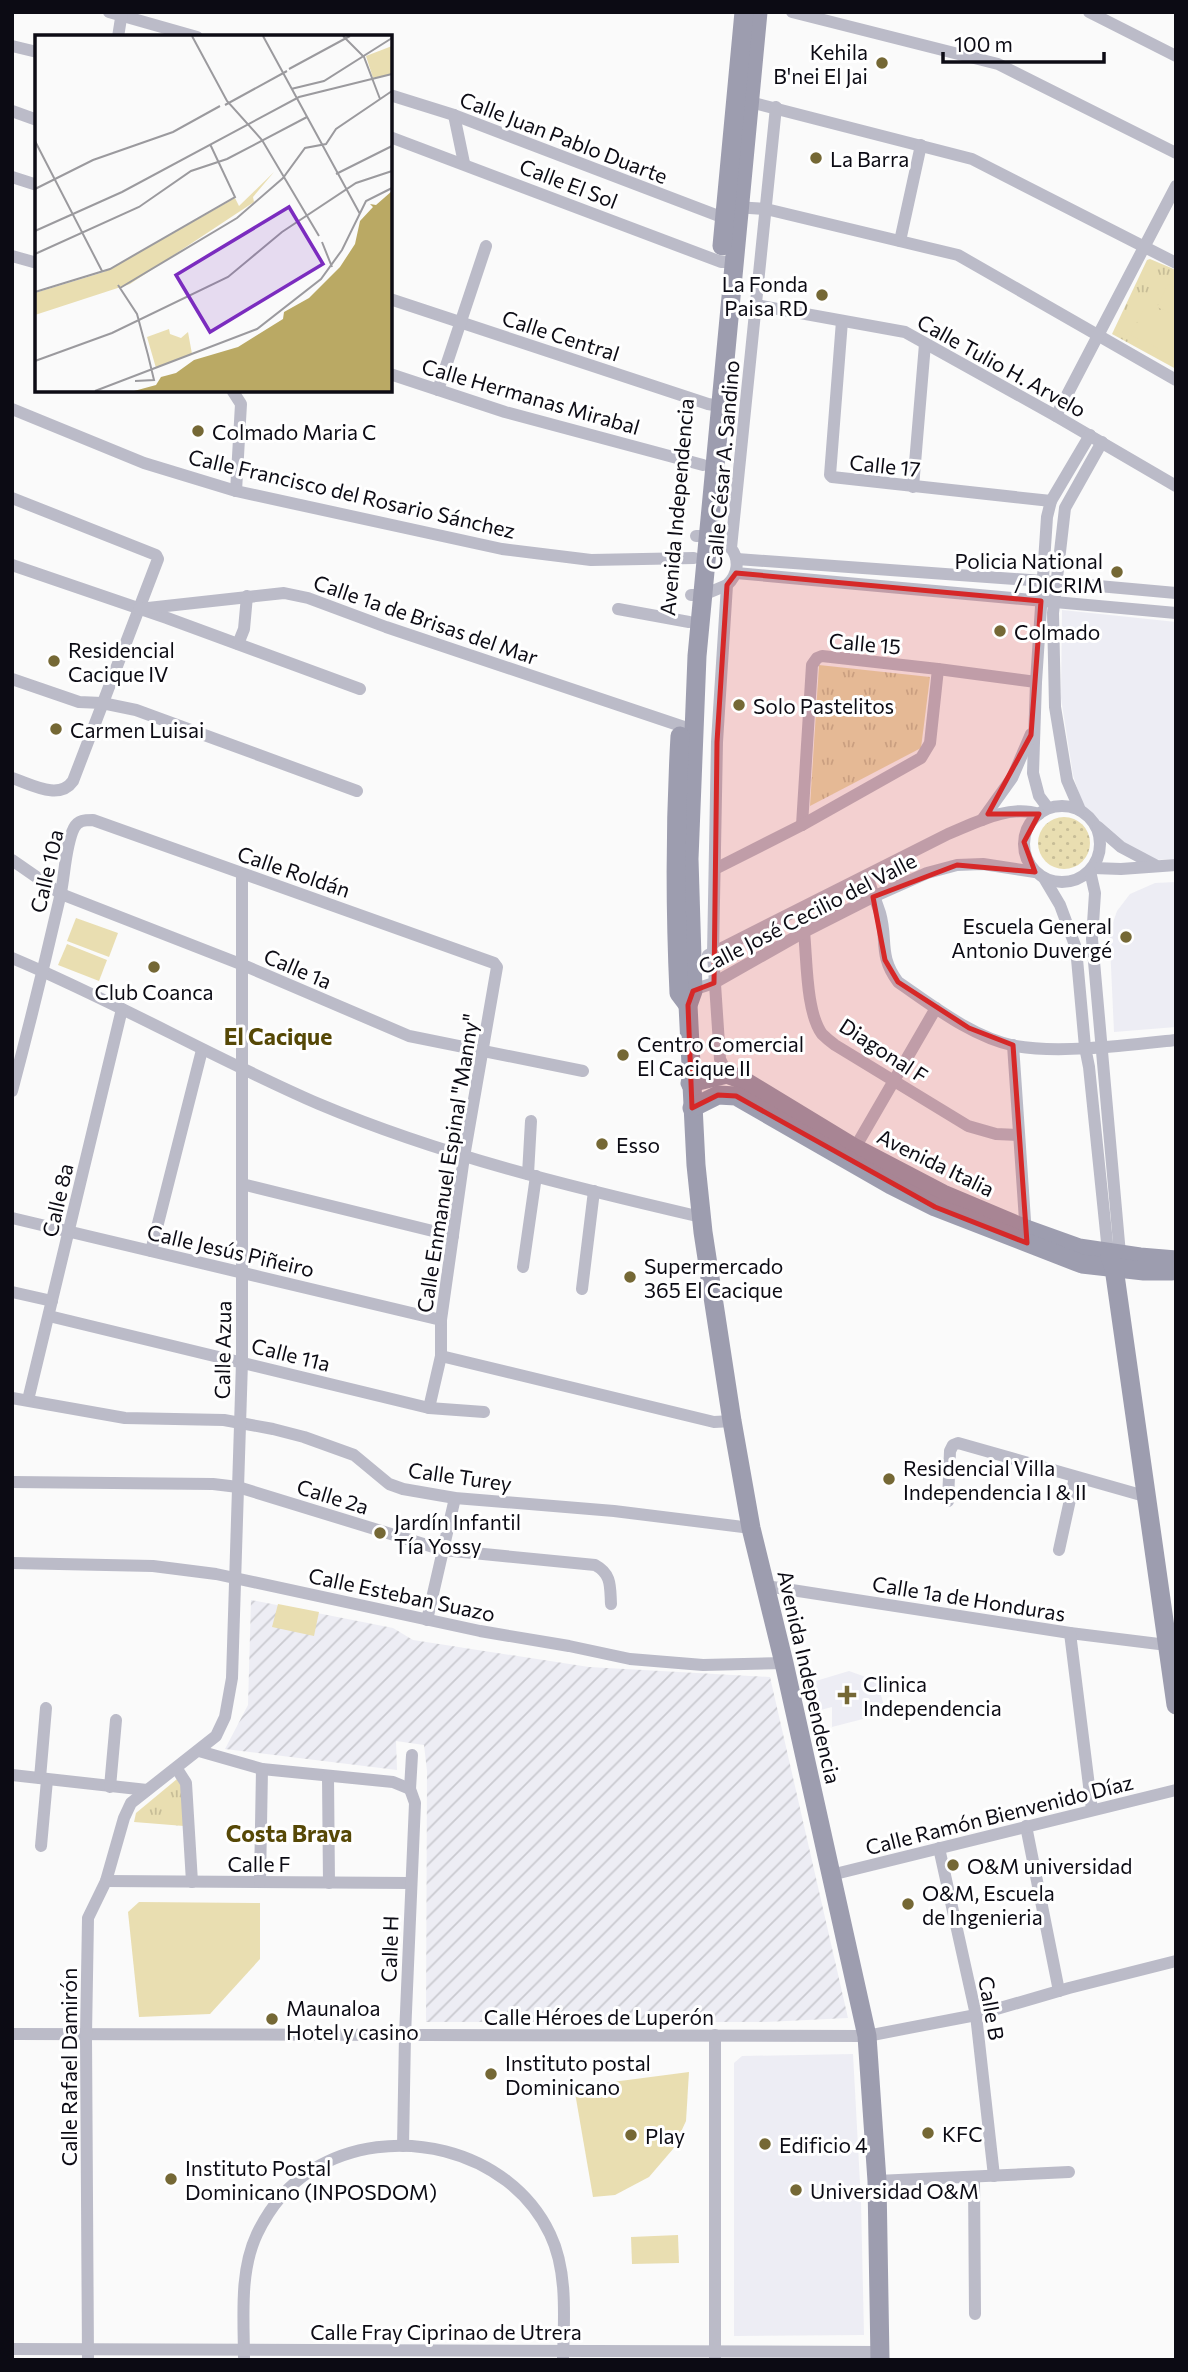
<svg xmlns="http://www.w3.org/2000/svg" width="1188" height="2372" font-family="Commissioner,sans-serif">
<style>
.built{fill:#ededf4}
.industrial{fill:url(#industrial-furrows)}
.grass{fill:url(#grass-dots)}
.park{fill:url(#park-tufts)}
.pitch{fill:#e9deb1}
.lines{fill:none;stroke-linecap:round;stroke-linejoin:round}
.street{stroke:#bbbbc8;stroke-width:12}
.secondary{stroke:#9d9daf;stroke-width:19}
.marked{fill:#d62828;fill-opacity:0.2;stroke:#d62828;stroke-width:5;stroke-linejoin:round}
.poi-dot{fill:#756835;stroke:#fff;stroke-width:2.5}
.labels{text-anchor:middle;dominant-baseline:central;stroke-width:6;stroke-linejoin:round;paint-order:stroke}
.poi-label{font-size:21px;fill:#0c0b14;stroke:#fff;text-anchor:start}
.street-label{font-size:21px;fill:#0c0b14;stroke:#fff}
.neighbourhood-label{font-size:23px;font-weight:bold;fill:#564806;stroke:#fff}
.inset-road{fill:none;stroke:#9b9a9e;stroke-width:2}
.view{fill:#7b2cbf;fill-opacity:0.15;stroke:#7b2cbf;stroke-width:3.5}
.inset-edge{fill:none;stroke:#0c0b14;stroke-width:3.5}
</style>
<defs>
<pattern id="industrial-furrows" width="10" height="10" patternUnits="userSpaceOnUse" patternTransform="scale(1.75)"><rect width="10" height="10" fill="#ededf4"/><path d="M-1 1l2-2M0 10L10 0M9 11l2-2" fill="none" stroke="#cacad0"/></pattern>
<pattern id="grass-dots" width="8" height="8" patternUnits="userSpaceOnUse" patternTransform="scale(1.75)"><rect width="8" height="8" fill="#e9deb1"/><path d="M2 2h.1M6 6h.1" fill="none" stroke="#c7bd97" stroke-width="1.8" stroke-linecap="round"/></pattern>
<pattern id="park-tufts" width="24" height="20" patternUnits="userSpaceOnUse" patternTransform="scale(1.75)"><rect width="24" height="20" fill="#e9deb1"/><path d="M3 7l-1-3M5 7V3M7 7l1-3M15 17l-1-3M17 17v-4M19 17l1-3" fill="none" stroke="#c7bd97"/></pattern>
</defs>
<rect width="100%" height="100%" fill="#fafafa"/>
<g class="built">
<path d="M1062,610L1176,622V859L1156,860L1100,829L1081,800L1073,775L1061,698Z"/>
<path d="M1176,882V1027L1114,1032L1110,945V931L1117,911L1130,894L1155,883Z"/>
<path d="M849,1671L877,1681L886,1713L832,1727V1707L817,1711L809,1683Z"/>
<path d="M853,2054L861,2201L864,2335L734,2336V2063L742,2056Z"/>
</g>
<path class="industrial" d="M251,1600L393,1628L413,1640L589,1667L770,1677L848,2018L766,2022H426L427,1771L424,1745L396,1741L397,1770L225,1749L248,1705Z"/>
<circle class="grass" cx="1064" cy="843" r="26"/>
<g class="park">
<path d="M1150,259L1176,270V369L1112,334L1147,260Z"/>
<path d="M819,665L930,677L921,748L810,806Z"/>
<path d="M177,1779L181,1780L184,1826L134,1822L136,1813Z"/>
</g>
<g class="pitch">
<path d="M1168,284L1176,287V316L1157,307Z"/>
<path d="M1144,309L1176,325V357L1131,335Z"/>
<path d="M76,918L118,933L109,957L67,941Z"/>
<path d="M67,944L107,960L99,981L58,965Z"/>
<path d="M278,1604L319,1612L314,1636L272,1627Z"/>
<path d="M139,1902L260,1903V1959L210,2014L139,2017L128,1912Z"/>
<path d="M689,2072L686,2121L673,2149L649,2177L615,2195L593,2197L574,2087Z"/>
<path d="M678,2235L679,2263L632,2264L631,2237Z"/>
</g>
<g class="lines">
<g class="street">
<path d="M109,12L197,37"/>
<path d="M792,12L998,64L1176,153"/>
<path d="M1089,12L1176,56"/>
<path d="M118,37L122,12"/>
<path d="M12,46L37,52"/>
<path d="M390,95L454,115L724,218"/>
<path d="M750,102L972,159L1176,263"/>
<path d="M12,111L37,120"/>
<path d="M454,115L464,163"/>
<path d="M390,137L721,262H733"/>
<path d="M12,177L37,185"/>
<path d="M735,207L766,209L958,255L1176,380"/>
<path d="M900,241L921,145"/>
<path d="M12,256L37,263"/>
<path d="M390,299L708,404L720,406"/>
<path d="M756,305L905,332L1056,416L1176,486"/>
<path d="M842,321L830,475L832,477L1051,501"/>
<path d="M390,374L505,412L703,465"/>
<path d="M232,390L241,404L236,491"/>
<path d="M438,390L486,246"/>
<path d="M12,409L144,463L236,491L502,549L591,560L694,558"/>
<path d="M1056,416L1176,186"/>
<path d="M913,487L925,344"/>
<path d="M12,498L156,555L158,559L73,781C59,801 31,784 12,778"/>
<path d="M696,536H709L731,548"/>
<path d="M737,559L1043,581L1176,593"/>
<path d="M12,565L167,618L360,689"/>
<path d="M736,573L1176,613"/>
<path d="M691,595H703L727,585"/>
<path d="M139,609L284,593L308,598L386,627L693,730"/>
<path d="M618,609L689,622"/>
<path d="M238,644L244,629L247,596"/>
<path d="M12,679L79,702L102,703L136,710L357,791"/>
<circle cx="1062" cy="844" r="38"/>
<path d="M1048,808L1039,796L1033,773L1036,682L1047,517L1051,501L1090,435"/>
<path d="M1080,810L1067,780L1055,707L1053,613L1065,508L1102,442"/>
<path d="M982,820L1012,778L1031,734"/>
<path d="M802,825L812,665L817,658L822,656L938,669L1036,682"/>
<path d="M1098,827L1121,847L1155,865"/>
<path d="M12,860L61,894L243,965L409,1036L583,1071"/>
<path d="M1093,868L1121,869L1176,865"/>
<path d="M715,869L802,825L921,758L930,743L938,669"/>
<path d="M1090,871L1095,893L1092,939L1120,1254"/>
<path d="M867,876C871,888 876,901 880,913C888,941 878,955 898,982C933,1006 972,1037 1015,1046C1060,1054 1129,1045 1176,1040"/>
<path d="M1044,878L1060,905L1076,948L1085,1047L1089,1067L1108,1252"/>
<path d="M804,932C807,960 806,1012 822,1034C826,1038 831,1042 835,1045L968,1126L996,1134L1019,1135"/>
<path d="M708,955L948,834C975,823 1009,804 1039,814"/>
<path d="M12,958C117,1002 215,1059 319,1104C442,1156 572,1187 701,1217"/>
<path d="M686,992L714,983L804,932L873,897L927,873L957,865L983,864L1035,872"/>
<path d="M1013,1045L1026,1235"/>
<path d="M727,1074L720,1059L713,954L717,742L727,585C738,575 740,560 731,548L776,107"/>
<path d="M12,1091C29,1027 45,962 60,897C65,876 65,846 74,828C78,820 85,820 93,820L494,963L497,967L464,1157L441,1320V1356L429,1408"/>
<path d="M852,1153L936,1008"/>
<path d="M528,1174L531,1121"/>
<path d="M242,1184L453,1236"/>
<path d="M12,1218L441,1320"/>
<path d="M151,1251L202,1050"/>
<path d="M523,1267L536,1176"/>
<path d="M582,1289L594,1191"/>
<path d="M12,1292L52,1301"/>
<path d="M49,1316L429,1408L484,1412"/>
<path d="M441,1356L714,1422L732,1421"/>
<path d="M12,1398L125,1418L224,1420L273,1429L304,1437L354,1455L389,1484L403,1489L455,1498L614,1511L751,1528"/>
<path d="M28,1400L122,1009"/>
<path d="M12,1482L213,1484L238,1487L443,1550L595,1565C612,1574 610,1587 611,1604"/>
<path d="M948,1501L950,1451L953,1445L958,1443L1148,1497"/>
<path d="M1059,1550L1075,1477"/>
<path d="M12,1563L153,1566L216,1574L480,1631L569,1646L630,1659L703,1665L784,1663"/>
<path d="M766,1586L1070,1633L1167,1645"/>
<path d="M427,1620L455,1498"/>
<path d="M1070,1633L1092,1810"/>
<path d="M199,1751L262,1769L393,1782L410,1789"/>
<path d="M177,1769L186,1783L192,1882"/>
<path d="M12,1775L147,1790"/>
<path d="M328,1777L329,1883"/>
<path d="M40,1778L46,1708"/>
<path d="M110,1787L116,1720"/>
<path d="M1026,1826L1059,1991"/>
<path d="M41,1846L47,1780"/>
<path d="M939,1848L976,2015L994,2176"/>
<path d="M831,1875L1176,1790"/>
<path d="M106,1881L411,1883"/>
<path d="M260,1882L262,1769"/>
<path d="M12,2034L867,2036L976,2015L1069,1988L1176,1961"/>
<path d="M403,2146L405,2035L415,1803L410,1789L412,1755"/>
<path d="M974,2177L975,2314"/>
<path d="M877,2181L1069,2172"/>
<path d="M12,2349L880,2352"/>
<path d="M88,2360L86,2035L88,1918L106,1881L124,1818L131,1803L216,1736L225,1717L232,1678L242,1362V874"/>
<path d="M244,2360C244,2319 239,2272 257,2234C269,2209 288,2185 312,2170C391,2121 509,2148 550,2234C568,2271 564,2319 563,2359"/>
<path d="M715,2360V2035"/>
</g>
<g class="secondary">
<path d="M758,12L697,656L689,859L693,991L688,1005L696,1165L703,1232L732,1421L751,1528L784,1663L867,2036L877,2181L880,2360"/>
<path d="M722,246L744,12"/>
<path d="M680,736C675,822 675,908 679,993L688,1005"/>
<path d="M690,1083L727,1074L743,1080L855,1148L943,1194L1026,1229L1079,1248L1140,1257L1176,1260"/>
<path d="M692,1108L718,1095L736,1096L891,1185L935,1207L1082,1264L1144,1271H1172"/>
<path d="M1110,1256L1114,1268L1176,1705"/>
</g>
</g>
<path class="marked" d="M736,573L1041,601L1031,735L988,814H1039L1024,842L1035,872L957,865L873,897L885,960L898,982L969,1028L1013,1045L1027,1243L935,1207L736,1096L718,1095L692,1108L688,1005L693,991L714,983L717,742L727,585Z"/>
<g class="poi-dot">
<circle cx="882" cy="63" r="7"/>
<circle cx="816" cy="158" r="7"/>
<circle cx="822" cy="295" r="7"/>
<circle cx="198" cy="431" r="7"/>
<circle cx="1117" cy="572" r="7"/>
<circle cx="1000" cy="631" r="7"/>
<circle cx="54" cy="661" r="7"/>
<circle cx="739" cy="705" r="7"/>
<circle cx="56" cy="729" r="7"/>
<circle cx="1126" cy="937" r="7"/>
<circle cx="154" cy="967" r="7"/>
<circle cx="623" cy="1055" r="7"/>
<circle cx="602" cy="1144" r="7"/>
<circle cx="630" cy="1277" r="7"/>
<circle cx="889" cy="1479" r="7"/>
<circle cx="380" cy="1533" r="7"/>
<path d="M843.5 1684.5h7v7h7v7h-7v7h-7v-7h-7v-7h7z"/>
<circle cx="953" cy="1865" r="7"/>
<circle cx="908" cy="1904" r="7"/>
<circle cx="272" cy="2019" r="7"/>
<circle cx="491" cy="2074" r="7"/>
<circle cx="928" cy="2133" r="7"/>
<circle cx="631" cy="2135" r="7"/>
<circle cx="765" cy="2144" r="7"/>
<circle cx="171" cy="2179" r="7"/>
<circle cx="796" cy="2190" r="7"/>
</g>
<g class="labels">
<g class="poi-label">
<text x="868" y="51" text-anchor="end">Kehila<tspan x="868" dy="24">B'nei El Jai</tspan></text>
<text x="830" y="158">La Barra</text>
<text x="808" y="283" text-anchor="end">La Fonda<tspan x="808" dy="24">Paisa RD</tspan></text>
<text x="212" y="431">Colmado Maria C</text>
<text x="1103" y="560" text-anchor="end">Policia National<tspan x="1103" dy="24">/ DICRIM</tspan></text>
<text x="1014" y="631">Colmado</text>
<text x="68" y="649">Residencial<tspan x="68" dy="24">Cacique IV</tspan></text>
<text x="753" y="705">Solo Pastelitos</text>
<text x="70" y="729">Carmen Luisai</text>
<text x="1112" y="925" text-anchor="end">Escuela General<tspan x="1112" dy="24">Antonio Duvergé</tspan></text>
<text x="154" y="991" text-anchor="middle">Club Coanca</text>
<text x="637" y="1043">Centro Comercial<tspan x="637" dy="24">El Cacique II</tspan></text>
<text x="616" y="1144">Esso</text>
<text x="644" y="1265">Supermercado<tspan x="644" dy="24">365 El Cacique</tspan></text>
<text x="903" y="1467">Residencial Villa<tspan x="903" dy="24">Independencia I &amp; II</tspan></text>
<text x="394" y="1521">Jardín Infantil<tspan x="394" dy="24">Tía Yossy</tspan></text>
<text x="863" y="1683">Clinica<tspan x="863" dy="24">Independencia</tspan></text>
<text x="967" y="1865">O&amp;M universidad</text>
<text x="922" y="1892">O&amp;M, Escuela<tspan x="922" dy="24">de Ingenieria</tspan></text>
<text x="286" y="2007">Maunaloa<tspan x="286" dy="24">Hotel y casino</tspan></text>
<text x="505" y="2062">Instituto postal<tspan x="505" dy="24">Dominicano</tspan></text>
<text x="942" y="2133">KFC</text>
<text x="645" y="2135">Play</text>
<text x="779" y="2144">Edificio 4</text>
<text x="185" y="2167">Instituto Postal<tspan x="185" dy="24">Dominicano (INPOSDOM)</tspan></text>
<text x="810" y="2190">Universidad O&amp;M</text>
</g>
<g class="street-label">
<text transform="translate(564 137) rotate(21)">Calle Juan Pablo Duarte</text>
<text transform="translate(569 183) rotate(21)">Calle El Sol</text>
<text transform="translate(561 335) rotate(18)">Calle Central</text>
<text transform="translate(1002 365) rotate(29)">Calle Tulio H. Arvelo</text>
<text transform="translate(531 396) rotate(16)">Calle Hermanas Mirabal</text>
<text transform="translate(722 465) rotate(-85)">Calle César A. Sandino</text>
<text transform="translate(885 465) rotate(6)">Calle 17</text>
<text transform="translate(352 493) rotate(13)">Calle Francisco del Rosario Sánchez</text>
<text transform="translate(676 507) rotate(-85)">Avenida Independencia</text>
<text transform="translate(426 619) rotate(19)">Calle 1a de Brisas del Mar</text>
<text transform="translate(865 643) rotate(5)">Calle 15</text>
<text transform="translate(46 871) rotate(-77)">Calle 10a</text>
<text transform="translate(294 871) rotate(19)">Calle Roldán</text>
<text transform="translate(807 913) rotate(-27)">Calle José Cecilio del Valle</text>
<text transform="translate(298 968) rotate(23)">Calle 1a</text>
<text transform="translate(884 1050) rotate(33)">Diagonal F</text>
<text transform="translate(936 1162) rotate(26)">Avenida Italia</text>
<text transform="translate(447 1163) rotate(-81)">Calle Enmanuel Espinal "Manny"</text>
<text transform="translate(57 1200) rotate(-77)">Calle 8a</text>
<text transform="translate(231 1250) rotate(13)">Calle Jesús Piñeiro</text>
<text transform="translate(222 1350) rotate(-89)">Calle Azua</text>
<text transform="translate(291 1354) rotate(14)">Calle 11a</text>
<text transform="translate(460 1476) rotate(8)">Calle Turey</text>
<text transform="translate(333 1496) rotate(17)">Calle 2a</text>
<text transform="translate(402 1594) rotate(12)">Calle Esteban Suazo</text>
<text transform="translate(969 1598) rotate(9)">Calle 1a de Honduras</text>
<text transform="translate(810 1677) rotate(77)">Avenida Independencia</text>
<text transform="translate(999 1814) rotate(-14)">Calle Ramón Bienvenido Díaz</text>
<text x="259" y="1863">Calle F</text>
<text transform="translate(389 1949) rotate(-88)">Calle H</text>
<text transform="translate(992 2008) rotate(80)">Calle B</text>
<text x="599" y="2016">Calle Héroes de Luperón</text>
<text transform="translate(68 2067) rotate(-90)">Calle Rafael Damirón</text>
<text x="446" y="2331">Calle Fray Ciprinao de Utrera</text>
</g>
<g class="neighbourhood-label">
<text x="278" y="1036">El Cacique</text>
<text x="289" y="1833">Costa Brava</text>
</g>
</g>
<g transform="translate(35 35)">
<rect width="357" height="357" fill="#fafafa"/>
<path d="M357,11V39L338,43L331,21ZM239,137L218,162L219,167L95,249L0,280V258L69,237L200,163L204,171ZM134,294L135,299L146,303L153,297L157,319L121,333L112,302Z" fill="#e9deb1"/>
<path d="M357,156V356H99L121,350L126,342L141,338L159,325L203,312L248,284L249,277L274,263L305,232L320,209L325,186L338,172L335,169L341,170Z" fill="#baa964"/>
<path class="inset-road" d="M157,1L192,66L227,105L284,201M228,1L325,179M308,1L329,22L345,64M254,34L315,1M256,54L289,46L357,3M190,70L252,36M0,106L67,236M301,139L357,111M0,154L58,125L138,97L185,71M0,196L87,157L264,62L357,39M287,207L297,232M0,219L104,172L156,136L192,124L272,82M83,250L102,279L113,320M85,253L202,183L248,143L270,113L291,109L301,94L357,56M0,257L75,234L200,162L175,109M0,326L77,298L193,242L247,197L321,148L357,136M100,346L119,345L113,320M60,356L222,294L286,244L307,215L331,166L357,153"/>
<path class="view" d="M254,172L288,229L175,297L141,240Z"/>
<rect width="357" height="357" class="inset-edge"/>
</g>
<rect width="1188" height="2372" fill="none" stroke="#0c0b14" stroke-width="28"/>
<path d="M943 52v10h161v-10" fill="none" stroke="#0c0b14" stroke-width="3.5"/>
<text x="954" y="52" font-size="21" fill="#0c0b14" stroke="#ffffff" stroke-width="5" paint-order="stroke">100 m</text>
</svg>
